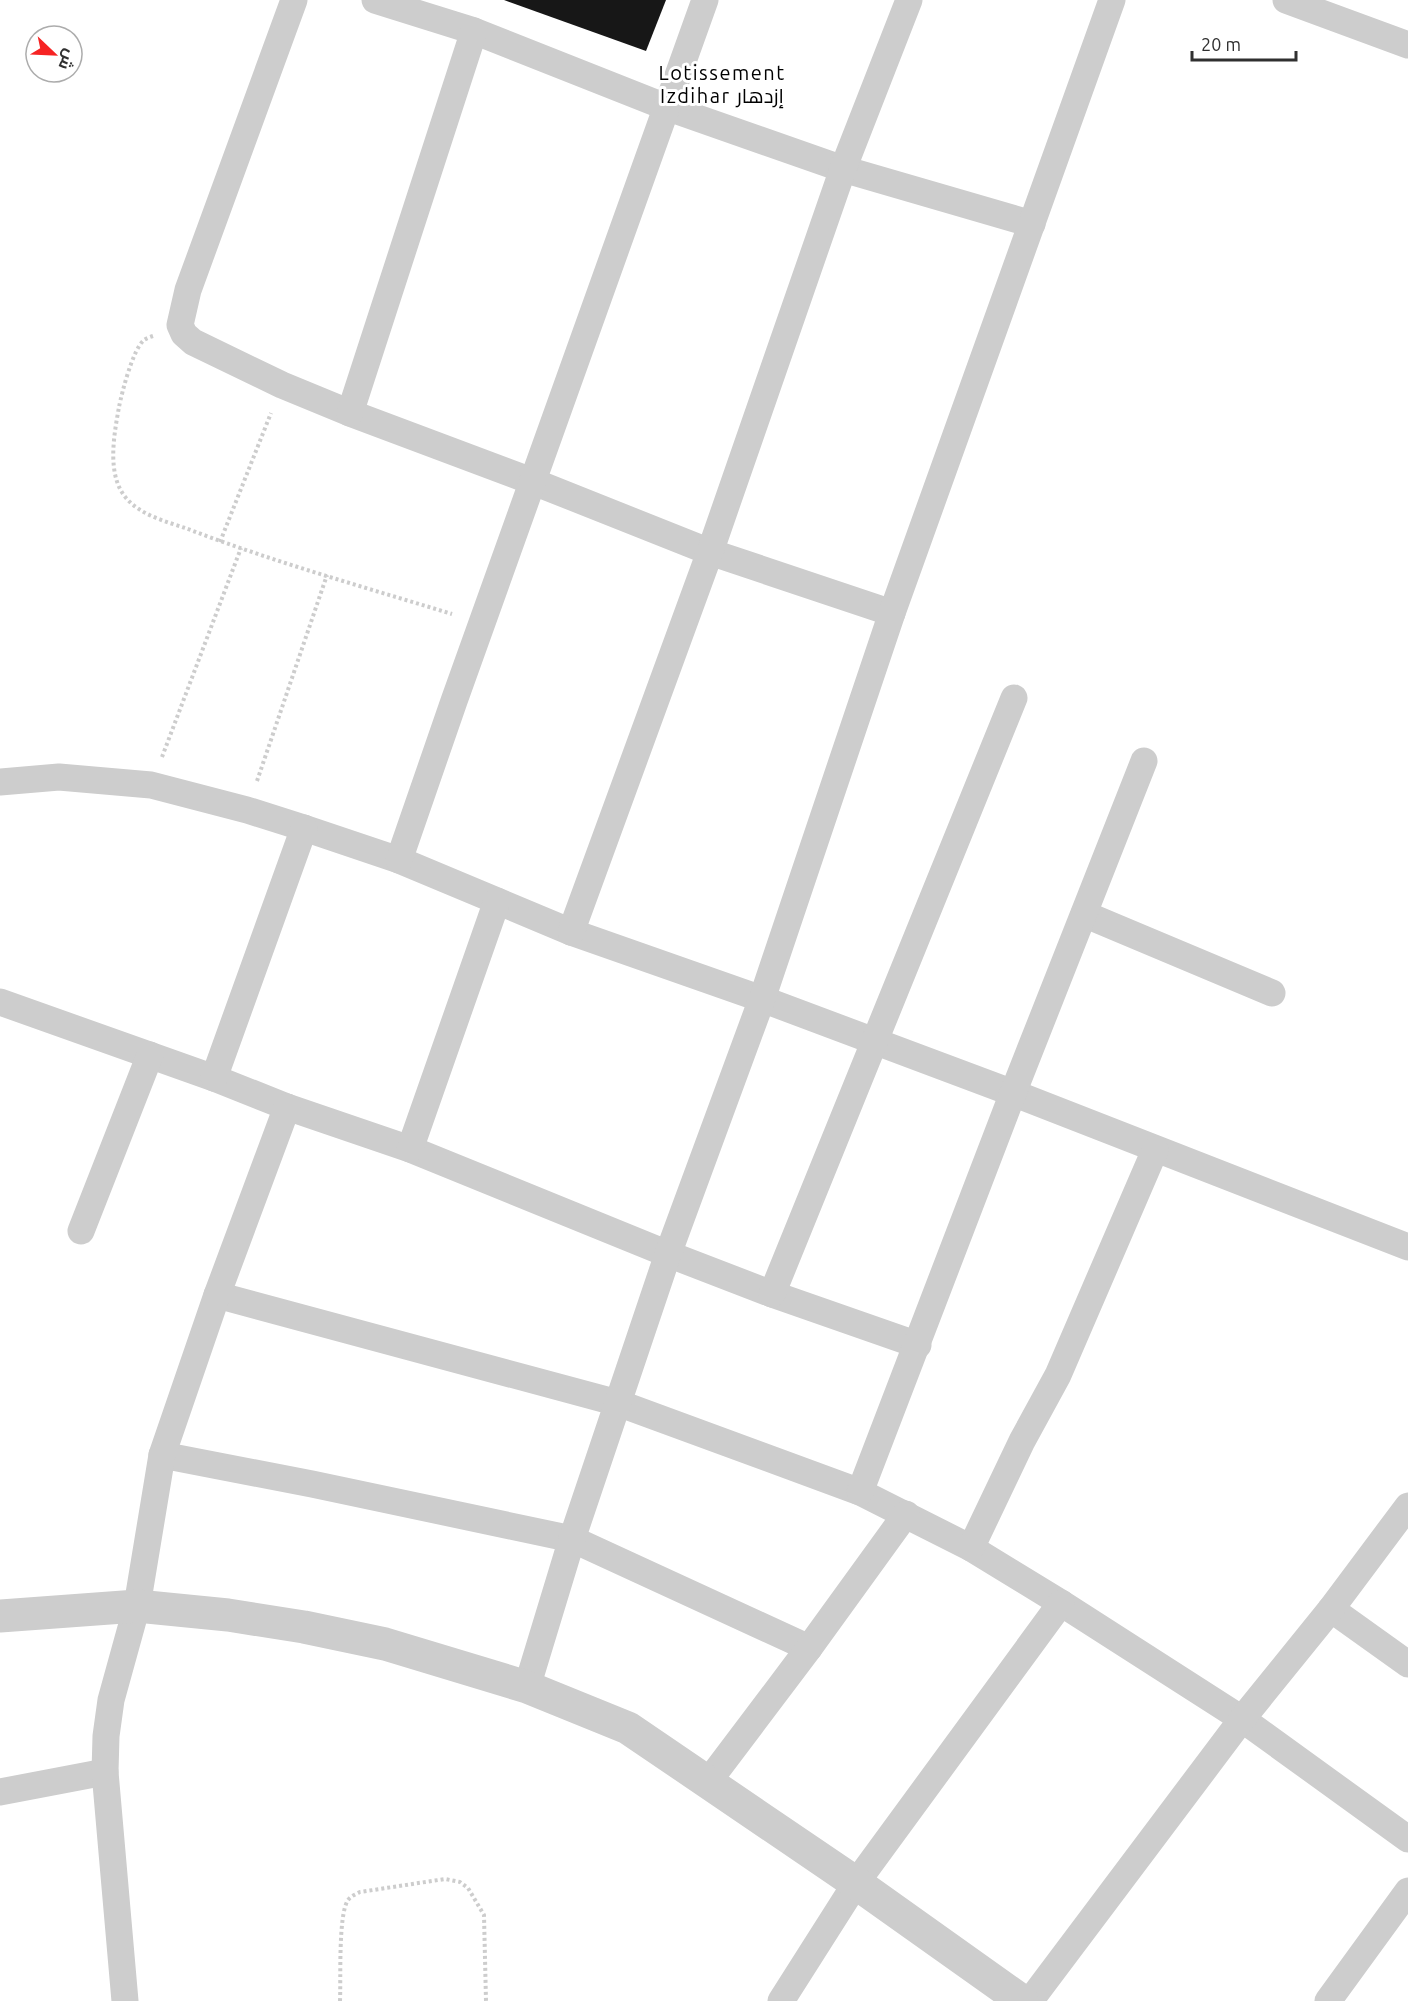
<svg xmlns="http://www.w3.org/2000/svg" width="1408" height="2001" font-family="Ubuntu,Cairo,sans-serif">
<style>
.building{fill:#171717}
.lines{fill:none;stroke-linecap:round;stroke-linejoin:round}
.path{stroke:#cdcdcd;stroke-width:4;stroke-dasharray:3 3;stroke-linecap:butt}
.minor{stroke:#cdcdcd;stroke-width:27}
.tertiary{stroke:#cdcdcd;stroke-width:33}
.labels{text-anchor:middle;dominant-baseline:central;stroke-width:6;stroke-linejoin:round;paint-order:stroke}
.neighbourhood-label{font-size:20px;letter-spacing:1.5px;fill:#000;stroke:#fff}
</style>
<rect width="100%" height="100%" fill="#fff"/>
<path class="building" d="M504,0H666L646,51Z"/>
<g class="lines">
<g class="path">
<path d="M153,336C150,337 147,338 144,340C133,349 122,392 119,407C114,435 106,476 127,499C142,516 168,522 188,529C274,562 364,587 452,614"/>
<path d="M220,542L271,413"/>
<path d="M162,757L241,548"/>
<path d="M257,781L327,575"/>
<path d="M340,2001C341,1980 338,1915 348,1900C351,1896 356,1894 360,1892L445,1879L460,1882L468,1888L484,1915L486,2001"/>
</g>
<g class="minor">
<path d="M294,0L188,290L180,325L184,334L193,342L282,385L350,413L534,482L710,552L892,613"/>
<path d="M375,0L474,31L666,107L843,169L1032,224"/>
<path d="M1286,0L1408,45"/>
<path d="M350,413L474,31"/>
<path d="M0,782L59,777L151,785L247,810L304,828L399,860L571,932L762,999L1013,1093L1408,1247"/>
<path d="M399,860L454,701L705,0"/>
<path d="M1084,914L1272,993"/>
<path d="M571,932L710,552L843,169L909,0"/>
<path d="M0,1002L214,1078L287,1107L410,1149L668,1254L772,1294L918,1345"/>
<path d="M214,1078L304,828"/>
<path d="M410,1149L497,901"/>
<path d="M81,1231L150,1055"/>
<path d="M772,1294L1014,698"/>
<path d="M217,1295L618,1403L860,1492L971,1548L1061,1603L1242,1719L1408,1839"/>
<path d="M162,1455L312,1484L572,1539L809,1648"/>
<path d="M860,1492L1013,1093L1144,761"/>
<path d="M971,1548L1022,1441L1058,1375L1155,1150"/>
<path d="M1331,1609L1408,1664"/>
<path d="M527,1687L572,1539L668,1254L762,999L892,613L1112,0"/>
<path d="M708,1782L809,1648L906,1514"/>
<path d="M0,1792L105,1772"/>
<path d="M125,2001L105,1772L106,1736L111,1700L137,1606L162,1455L217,1295L287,1107"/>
<path d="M781,2001L856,1883L1061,1603"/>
<path d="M1030,2001L1242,1719L1331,1609L1408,1506"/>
<path d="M1328,2001L1408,1891"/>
</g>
<path class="tertiary" d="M0,1616L137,1606L228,1615L304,1627L385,1644L527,1687L628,1728L856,1883L1022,2001"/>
</g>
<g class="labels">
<g class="neighbourhood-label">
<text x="722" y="72">Lotissement<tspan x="722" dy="23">Izdihar إزدهار</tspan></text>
</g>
</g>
<g transform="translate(54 54) rotate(113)"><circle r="28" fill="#ffffff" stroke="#acacac" stroke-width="1.5"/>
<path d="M0-4.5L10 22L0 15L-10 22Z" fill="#f62323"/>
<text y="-9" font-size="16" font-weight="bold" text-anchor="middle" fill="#303030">ش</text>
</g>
<path d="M1192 51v9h104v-9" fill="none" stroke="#303030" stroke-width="3"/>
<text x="1201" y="51" font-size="18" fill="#303030" stroke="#ffffff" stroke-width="4.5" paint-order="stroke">20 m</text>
</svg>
